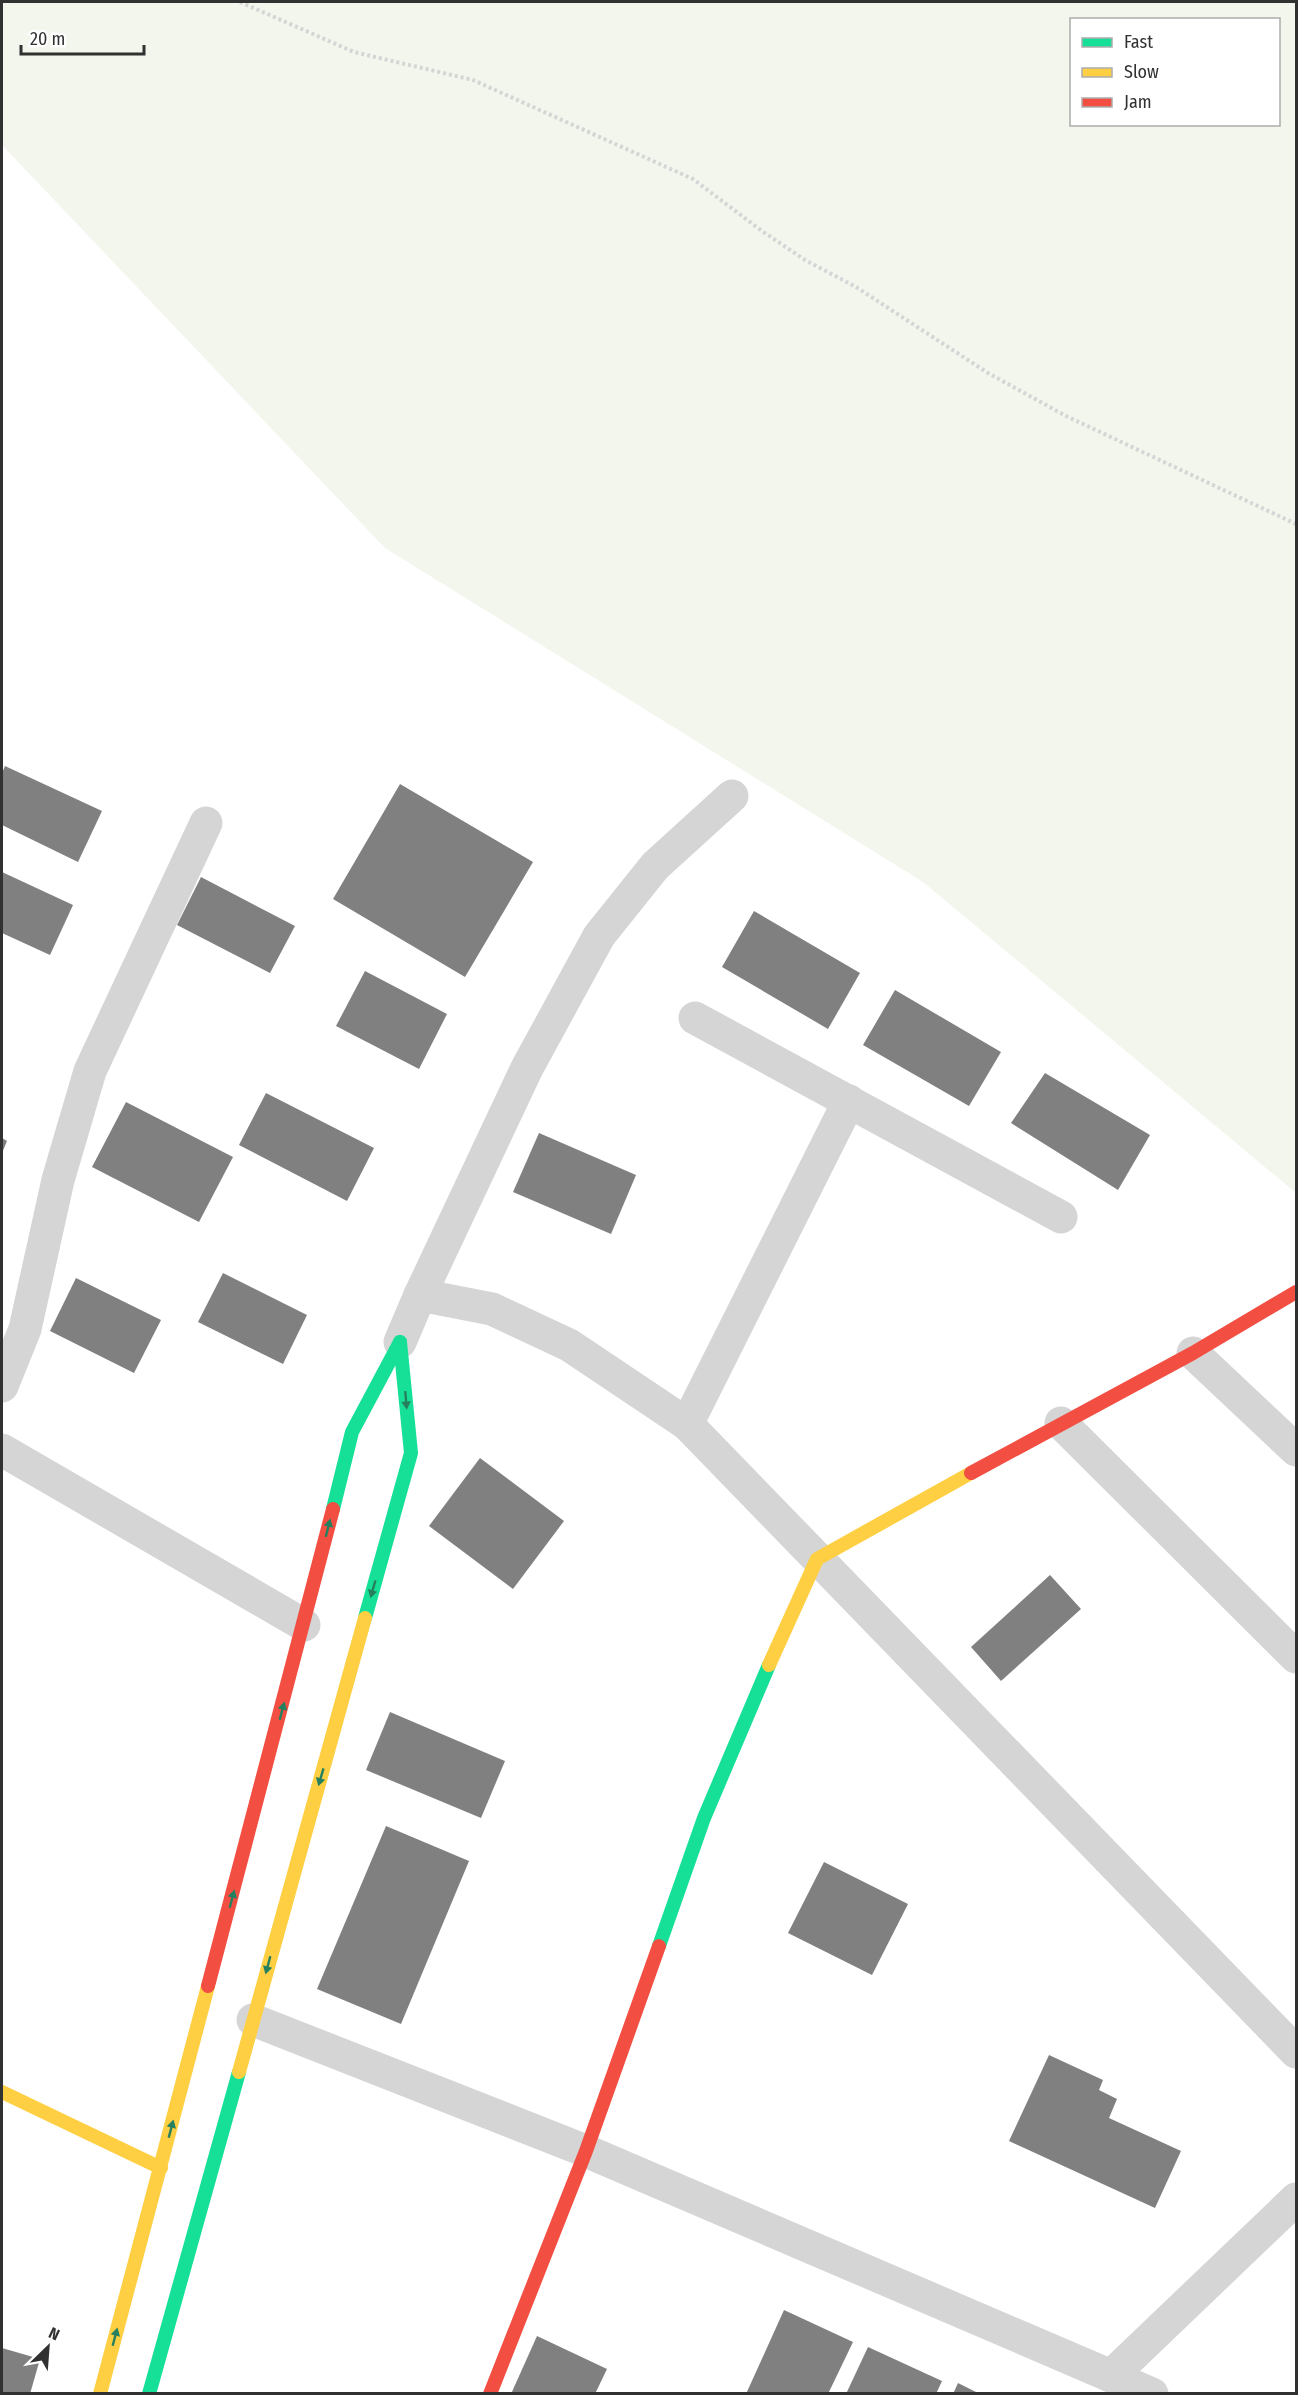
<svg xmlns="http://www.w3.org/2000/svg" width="1298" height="2395" font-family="'Fira Sans Condensed',sans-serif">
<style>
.green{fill:#f2f6ed;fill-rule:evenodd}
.building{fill:#808080}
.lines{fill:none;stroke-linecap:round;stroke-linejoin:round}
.path{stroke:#d5d5d5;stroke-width:4;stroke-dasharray:3 3;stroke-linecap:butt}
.street{stroke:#d5d5d5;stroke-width:33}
.fast{stroke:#16e098;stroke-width:14}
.slow{stroke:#ffcf43;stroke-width:14}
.jam{stroke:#f24e42;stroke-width:14}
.oneway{fill:#25805f}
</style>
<rect width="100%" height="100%" fill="#fff"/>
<path class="green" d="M2,2H1296V1193L923,882L385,548L2,145ZM1072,20H1278V124H1072Z"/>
<g class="building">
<path d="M5,766L102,811L78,862L2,825V773Z"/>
<path d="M400,784L533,862L465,977L333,899Z"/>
<path d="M2,872L73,905L50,955L2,933Z"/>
<path d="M201,877L295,926L270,973L177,925Z"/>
<path d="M754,911L860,973L828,1029L722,967Z"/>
<path d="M365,971L447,1014L419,1069L336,1026Z"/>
<path d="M895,990L1001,1052L969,1106L863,1045Z"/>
<path d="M1045,1073L1150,1135L1118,1190L1011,1123Z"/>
<path d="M266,1093L374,1148L347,1201L239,1145Z"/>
<path d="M126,1102L233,1157L199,1222L92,1167Z"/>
<path d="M539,1133L636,1175L611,1234L513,1192Z"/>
<path d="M2,1138L7,1141L2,1153Z"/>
<path d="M223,1273L307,1315L283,1364L198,1322Z"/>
<path d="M76,1278L161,1320L134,1373L50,1331Z"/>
<path d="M480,1458L564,1521L513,1589L429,1526Z"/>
<path d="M1050,1575L1081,1609L1001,1681L971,1647Z"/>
<path d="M390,1712L505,1761L481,1818L366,1770Z"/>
<path d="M386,1826L469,1861L401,2024L317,1989Z"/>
<path d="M824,1862L908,1904L872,1975L788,1933Z"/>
<path d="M1049,2055L1103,2080L1099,2090L1117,2099L1109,2118L1181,2151L1155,2208L1009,2141Z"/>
<path d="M784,2310L853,2342L828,2394H746Z"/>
<path d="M537,2336L607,2369L595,2394H511Z"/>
<path d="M868,2347L942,2381L936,2394H846Z"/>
<path d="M2,2348L40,2359L30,2394H2Z"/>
<path d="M958,2383L980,2394H953Z"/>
</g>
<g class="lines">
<path class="path" d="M240,2L354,52L473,80L693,179L762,231L805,260L856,287L988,373L1066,416L1296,524"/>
<g class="street">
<path d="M695,1018L1061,1217"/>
<path d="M420,1295L492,1309L569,1345L687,1424L1296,2052"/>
<path d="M400,1342L420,1295L527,1068L599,936L655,866L732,796"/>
<path d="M1193,1353L1296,1450"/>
<path d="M2,1386L25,1329L58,1180L90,1071L206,823"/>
<path d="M1061,1423L1296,1657"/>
<path d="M687,1424L849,1101"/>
<path d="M2,1450L304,1625"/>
<path d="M253,2020L586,2151L1111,2376L1296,2199"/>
<path d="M1111,2376L1152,2394"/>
</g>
<g class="fast">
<path d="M333,1509L352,1432L400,1342"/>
<path d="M365,1618L411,1453L400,1342"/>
<path d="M659,1946L704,1818L769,1665"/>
<path d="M149,2394L239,2072"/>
</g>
<g class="slow">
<path d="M769,1665L817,1559L971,1473"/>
<path d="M239,2072L365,1618"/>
<path d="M2,2092L161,2168"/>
<path d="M100,2394L208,1986"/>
</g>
<g class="jam">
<path d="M971,1473L1193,1353L1296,1292"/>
<path d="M208,1986L333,1509"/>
<path d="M490,2394L586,2151L659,1946"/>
</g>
</g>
<defs><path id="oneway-solid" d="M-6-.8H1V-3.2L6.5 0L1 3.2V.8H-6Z" transform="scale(1.5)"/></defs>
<g class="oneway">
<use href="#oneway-solid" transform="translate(406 1400) rotate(85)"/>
<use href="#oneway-solid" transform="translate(328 1528) rotate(-76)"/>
<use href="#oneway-solid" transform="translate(373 1589) rotate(106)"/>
<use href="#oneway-solid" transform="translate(282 1711) rotate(-75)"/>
<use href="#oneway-solid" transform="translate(321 1777) rotate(106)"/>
<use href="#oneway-solid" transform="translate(232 1899) rotate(-75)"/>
<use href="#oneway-solid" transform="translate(268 1965) rotate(105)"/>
<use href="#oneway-solid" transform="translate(171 2129) rotate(-75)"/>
<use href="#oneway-solid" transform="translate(115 2337) rotate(-75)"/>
</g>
<rect width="1298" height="2395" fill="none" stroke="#313131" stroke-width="6"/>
<rect x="1070" y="18" width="210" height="108" fill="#ffffff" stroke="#adadad" stroke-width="1.5"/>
<rect x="1082" y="38" width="30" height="9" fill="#16e098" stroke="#adadad" stroke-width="1.5"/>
<text x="1124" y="48" font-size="18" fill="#313131">Fast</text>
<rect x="1082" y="68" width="30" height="9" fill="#ffcf43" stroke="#adadad" stroke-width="1.5"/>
<text x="1124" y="78" font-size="18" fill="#313131">Slow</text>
<rect x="1082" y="98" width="30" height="9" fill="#f24e42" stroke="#adadad" stroke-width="1.5"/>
<text x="1124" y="108" font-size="18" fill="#313131">Jam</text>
<g transform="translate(48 2347) rotate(25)" stroke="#ffffff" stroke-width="4.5" paint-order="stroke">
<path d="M0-4.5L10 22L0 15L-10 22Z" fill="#313131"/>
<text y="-9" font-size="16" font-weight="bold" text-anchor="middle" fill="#313131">N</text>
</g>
<path d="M21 45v9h123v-9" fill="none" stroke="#313131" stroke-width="3"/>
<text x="30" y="45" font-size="18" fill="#313131" stroke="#ffffff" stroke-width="4.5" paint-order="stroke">20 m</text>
</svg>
